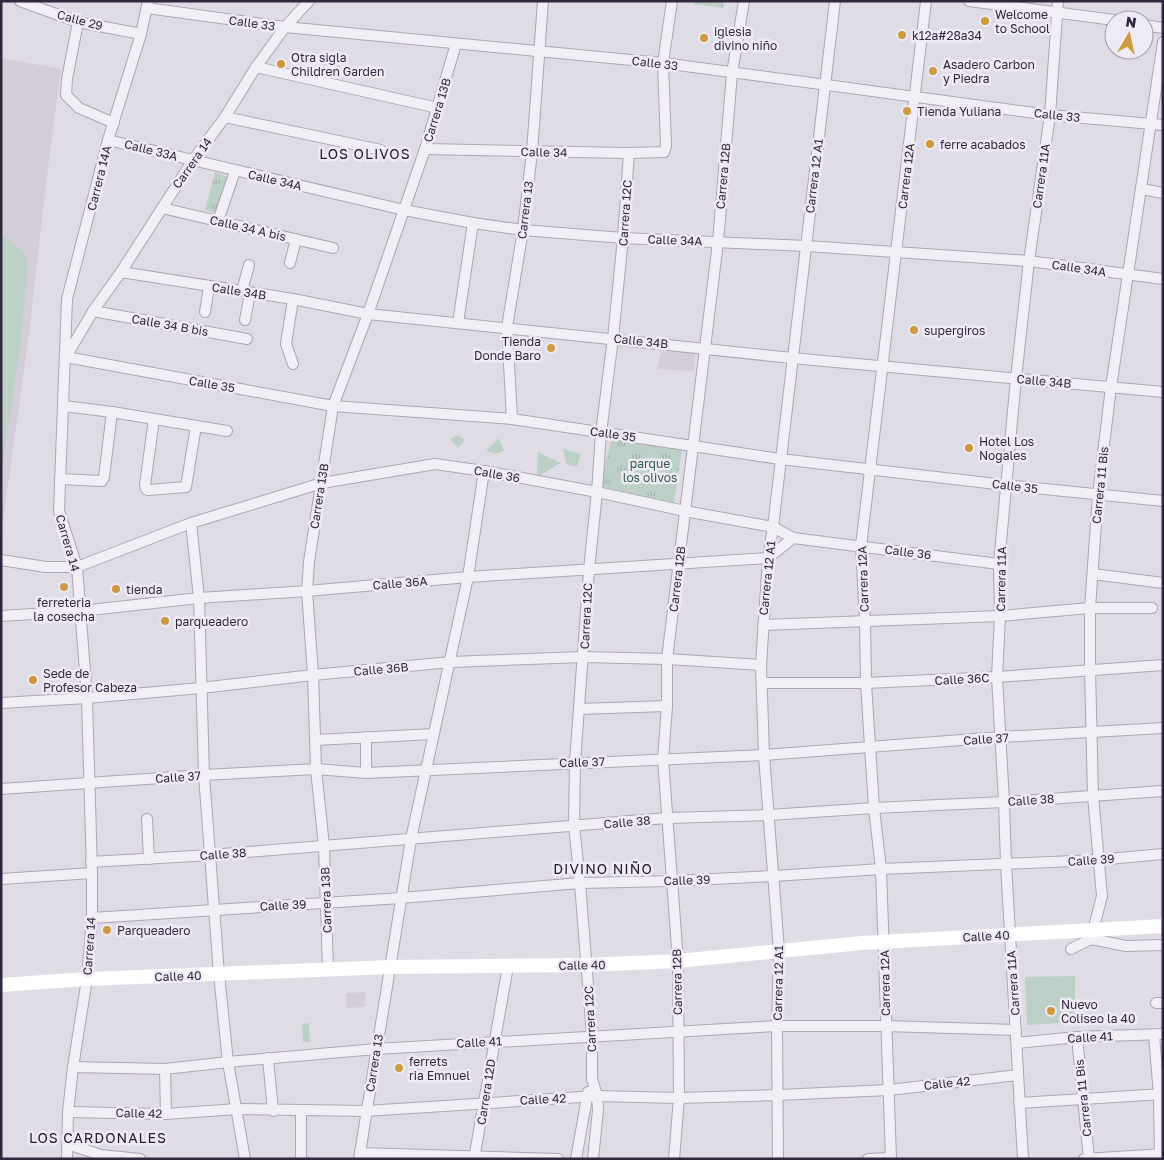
<svg xmlns="http://www.w3.org/2000/svg" width="1164" height="1160" font-family="'Golos Text',sans-serif">
<style>
.built{fill:#d4cedb}
.grass{fill:#bdd0c8}
.park{fill:url(#park-tufts)}
.lines{fill:none;stroke-linecap:round;stroke-linejoin:round}
.street-casing{stroke:#aba5b3;stroke-width:12}
.street{stroke:#f1eff5;stroke-width:10}
.secondary{stroke:#fff;stroke-width:14}
.poi-dot{fill:#cd9a3f;stroke:#efebf4;stroke-width:2}
.labels{text-anchor:middle;dominant-baseline:central;stroke-width:5;stroke-linejoin:round;paint-order:stroke}
.poi-label{font-size:12px;fill:#30263d;stroke:#efebf4;text-anchor:start}
.street-label{font-size:12px;fill:#30263d;stroke:#efebf4}
.park-label{font-size:12px;fill:#33584a;stroke:#efebf4}
.neighbourhood-label{font-size:14px;letter-spacing:1px;fill:#22192d;stroke:#efebf4}
</style>
<defs>
<pattern id="park-tufts" width="24" height="20" patternUnits="userSpaceOnUse" patternTransform="scale(1.25)"><rect width="24" height="20" fill="#bdd0c8"/><path d="M3 7l-1-3M5 7V3M7 7l1-3M15 17l-1-3M17 17v-4M19 17l1-3" fill="none" stroke="#a3b2ad"/></pattern>
</defs>
<rect width="100%" height="100%" fill="#e0dce6"/>
<g class="built">
<path d="M1,58L61,69L47,176L29,334L1,536Z"/>
<path d="M661,351L695,354L694,371L657,369Z"/>
<path d="M365,992V1007L347,1008L346,993Z"/>
</g>
<g class="grass">
<path d="M1,234L23,251L28,261L21,341L1,476Z"/>
<path d="M458,435L465,440L458,448L450,439Z"/>
<path d="M499,438L504,451L495,454L486,451Z"/>
<path d="M563,449L581,454L577,467L566,464Z"/>
<path d="M538,452L561,463C553,467 546,473 537,476Z"/>
<path d="M1075,976V1022L1027,1025L1025,977Z"/>
<path d="M309,1023L310,1042H303L302,1024Z"/>
</g>
<g class="park">
<path d="M695,1H724L723,8L694,4Z"/>
<path d="M215,172L230,178L220,214L205,210Z"/>
<path d="M612,436L682,450L674,503L600,487Z"/>
</g>
<g class="lines">
<defs>
<g id="street">
<path d="M20,1L78,22L141,34"/>
<path d="M969,1L1114,20"/>
<path d="M147,8L285,27L663,63L1050,115L1163,125"/>
<path d="M78,22L67,79L66,95L79,108L114,123"/>
<path d="M1144,25L1163,28"/>
<path d="M256,67L438,108"/>
<path d="M225,117L381,150"/>
<path d="M108,140L404,210L473,223L523,230L623,238L806,246L1029,261L1163,279"/>
<path d="M425,149L629,153L664,152L666,146L663,63L672,1"/>
<path d="M1142,189L1163,193"/>
<path d="M162,208L333,248"/>
<path d="M218,221L235,171"/>
<path d="M290,263L296,239"/>
<path d="M121,272L293,299L368,314L792,358L1163,392"/>
<path d="M242,291L249,265"/>
<path d="M293,299L286,344L293,364"/>
<path d="M93,311L247,339"/>
<path d="M205,312L209,286"/>
<path d="M245,320L250,293"/>
<path d="M458,323L473,223"/>
<path d="M66,357L333,406L512,419L780,459L1005,485L1163,501"/>
<path d="M66,357L93,311L121,272L193,160L225,117L256,67L285,27L309,1"/>
<path d="M64,406L112,412L227,431"/>
<path d="M154,419L145,485L146,489L148,490L186,487L196,426"/>
<path d="M512,419L507,327L523,230L532,152L543,1"/>
<path d="M60,479L102,481L104,477L112,412"/>
<path d="M191,523L199,598L204,775L219,974L228,1062L245,1159"/>
<path d="M1,560L46,567H77L191,523L322,483L435,464L484,471L597,492L685,511L773,527L793,538L999,564"/>
<path d="M1093,574L1163,583"/>
<path d="M1,616L81,611L199,598L307,591L468,577L768,558L793,538"/>
<path d="M763,625L1000,616L1090,608H1152"/>
<path d="M762,683H866L997,677L1163,665"/>
<path d="M1,703L87,698L201,688L313,675L451,662L583,657L667,659L761,665"/>
<path d="M579,709L667,706"/>
<path d="M315,740L434,734"/>
<path d="M366,773V737"/>
<path d="M1,789L204,775L316,769L366,773L764,755L1001,737L1163,728"/>
<path d="M147,819L149,859"/>
<path d="M91,862L211,855L667,818L769,815L874,808L1004,802L1163,791"/>
<path d="M1,879L92,873"/>
<path d="M92,918L401,898L580,883L672,881L774,876L881,869L1098,860L1163,854"/>
<path d="M1093,931L1102,896L1093,796L1090,669V608L1098,495L1111,387L1163,42"/>
<path d="M1071,949L1091,939L1126,946L1163,945"/>
<path d="M328,969L324,846L316,769L313,675L307,591L309,562L333,406L368,314L425,149L456,44"/>
<path d="M1156,1003H1163"/>
<path d="M1154,1035L1159,1095L1160,1159"/>
<path d="M1077,1037L1089,1159"/>
<path d="M1017,1043L1077,1037L1163,1034"/>
<path d="M268,1058L273,1111"/>
<path d="M73,1067L165,1069L228,1062L376,1049L777,1026H886L1016,1030"/>
<path d="M165,1069L166,1114"/>
<path d="M1019,1103L1163,1094"/>
<path d="M301,1111V1159"/>
<path d="M68,1112L166,1114L237,1109L366,1111L597,1096L679,1098L778,1095L889,1090L1018,1075"/>
<path d="M67,1144L101,1155L140,1159"/>
<path d="M360,1153L558,1159"/>
<path d="M67,1159L68,1112L73,1067L87,979L92,918V873L87,698L77,567L59,511L67,299L108,140L141,34L148,1"/>
<path d="M359,1159L411,839L468,577L484,471"/>
<path d="M474,1159L508,966"/>
<path d="M576,1159L588,1092"/>
<path d="M593,1159L598,1110L597,1096L592,1079V1037L580,883L574,826L575,762L589,570L597,492L601,433L613,338L623,238L629,153"/>
<path d="M674,1159L679,1098L678,961L663,759L667,706V659L718,242L732,73L744,1"/>
<path d="M778,1159L777,1026L779,951L764,755L761,665L768,558L773,527L835,1"/>
<path d="M868,1159L891,1158"/>
<path d="M891,1159L881,869L874,808L866,683L865,621L861,546L926,1"/>
<path d="M1023,1159L1006,864L1004,802L997,677L1000,616L999,564L1016,378L1029,261L1050,115L1058,1"/>
<path d="M1084,1159L1163,1154"/>
</g>
</defs>
<use href="#street" class="street-casing"/>
<use href="#street" class="street"/>
<path class="secondary" d="M1,985L87,979L390,967L586,965L678,961L862,943L1163,926"/>
</g>
<g class="poi-dot">
<circle cx="985" cy="21" r="5"/>
<circle cx="902" cy="35" r="5"/>
<circle cx="704" cy="38" r="5"/>
<circle cx="281" cy="64" r="5"/>
<circle cx="933" cy="71" r="5"/>
<circle cx="907" cy="111" r="5"/>
<circle cx="930" cy="144" r="5"/>
<circle cx="914" cy="330" r="5"/>
<circle cx="551" cy="348" r="5"/>
<circle cx="969" cy="448" r="5"/>
<circle cx="64" cy="587" r="5"/>
<circle cx="116" cy="589" r="5"/>
<circle cx="165" cy="621" r="5"/>
<circle cx="33" cy="680" r="5"/>
<circle cx="107" cy="930" r="5"/>
<circle cx="1051" cy="1011" r="5"/>
<circle cx="399" cy="1068" r="5"/>
</g>
<g class="labels">
<g class="poi-label">
<text x="995" y="14">Welcome<tspan x="995" dy="14">to School</tspan></text>
<text x="714" y="31">iglesia<tspan x="714" dy="14">divino niño</tspan></text>
<text x="912" y="35">k12a#28a34</text>
<text x="291" y="57">Otra sigla<tspan x="291" dy="14">Children Garden</tspan></text>
<text x="943" y="64">Asadero Carbon<tspan x="943" dy="14">y Piedra</tspan></text>
<text x="917" y="111">Tienda Yuliana</text>
<text x="940" y="144">ferre acabados</text>
<text x="924" y="330">supergiros</text>
<text x="541" y="341" text-anchor="end">Tienda<tspan x="541" dy="14">Donde Baro</tspan></text>
<text x="979" y="441">Hotel Los<tspan x="979" dy="14">Nogales</tspan></text>
<text x="126" y="589">tienda</text>
<text x="64" y="602" text-anchor="middle">ferreteria<tspan x="64" dy="14">la cosecha</tspan></text>
<text x="175" y="621">parqueadero</text>
<text x="43" y="673">Sede de<tspan x="43" dy="14">Profesor Cabeza</tspan></text>
<text x="117" y="930">Parqueadero</text>
<text x="1061" y="1004">Nuevo<tspan x="1061" dy="14">Coliseo la 40</tspan></text>
<text x="409" y="1061">ferrets<tspan x="409" dy="14">ria Emnuel</tspan></text>
</g>
<g class="street-label">
<text transform="translate(80 20) rotate(15)">Calle 29</text>
<text transform="translate(252 23) rotate(8)">Calle 33</text>
<text transform="translate(655 63) rotate(7)">Calle 33</text>
<text transform="translate(437 110) rotate(-73)">Carrera 13B</text>
<text transform="translate(1057 115) rotate(6)">Calle 33</text>
<text transform="translate(151 150) rotate(14)">Calle 33A</text>
<text transform="translate(544 152) rotate(1)">Calle 34</text>
<text transform="translate(192 163) rotate(-55)">Carrera 14</text>
<text transform="translate(723 176) rotate(-85)">Carrera 12B</text>
<text transform="translate(814 176) rotate(-83)">Carrera 12 A1</text>
<text transform="translate(906 176) rotate(-83)">Carrera 12A</text>
<text transform="translate(1041 176) rotate(-82)">Carrera 11A</text>
<text transform="translate(99 178) rotate(-76)">Carrera 14A</text>
<text transform="translate(275 180) rotate(13)">Calle 34A</text>
<text transform="translate(525 210) rotate(-83)">Carrera 13</text>
<text transform="translate(625 213) rotate(-86)">Carrera 12C</text>
<text transform="translate(248 228) rotate(13)">Calle 34 A bis</text>
<text transform="translate(675 240) rotate(2)">Calle 34A</text>
<text transform="translate(1079 268) rotate(8)">Calle 34A</text>
<text transform="translate(239 291) rotate(9)">Calle 34B</text>
<text transform="translate(170 325) rotate(10)">Calle 34 B bis</text>
<text transform="translate(641 341) rotate(6)">Calle 34B</text>
<text transform="translate(1044 381) rotate(5)">Calle 34B</text>
<text transform="translate(212 384) rotate(10)">Calle 35</text>
<text transform="translate(613 434) rotate(8)">Calle 35</text>
<text transform="translate(497 474) rotate(10)">Calle 36</text>
<text transform="translate(1100 485) rotate(-84)">Carrera 11 Bis</text>
<text transform="translate(1015 486) rotate(7)">Calle 35</text>
<text transform="translate(319 496) rotate(-81)">Carrera 13B</text>
<text transform="translate(68 543) rotate(74)">Carrera 14</text>
<text transform="translate(908 552) rotate(7)">Calle 36</text>
<text transform="translate(767 578) rotate(-84)">Carrera 12 A1</text>
<text transform="translate(677 579) rotate(-83)">Carrera 12B</text>
<text transform="translate(863 579) rotate(-92)">Carrera 12A</text>
<text transform="translate(1001 579) rotate(-89)">Carrera 11A</text>
<text transform="translate(400 583) rotate(-5)">Calle 36A</text>
<text transform="translate(586 616) rotate(-87)">Carrera 12C</text>
<text transform="translate(381 669) rotate(-5)">Calle 36B</text>
<text transform="translate(962 679) rotate(-3)">Calle 36C</text>
<text transform="translate(986 739) rotate(-4)">Calle 37</text>
<text transform="translate(582 762) rotate(-2)">Calle 37</text>
<text transform="translate(178 777) rotate(-4)">Calle 37</text>
<text transform="translate(1031 800) rotate(-4)">Calle 38</text>
<text transform="translate(627 822) rotate(-5)">Calle 38</text>
<text transform="translate(223 854) rotate(-4)">Calle 38</text>
<text transform="translate(1091 860) rotate(-4)">Calle 39</text>
<text transform="translate(687 880) rotate(-2)">Calle 39</text>
<text transform="translate(326 900) rotate(-92)">Carrera 13B</text>
<text transform="translate(283 905) rotate(-3)">Calle 39</text>
<text transform="translate(986 936) rotate(-3)">Calle 40</text>
<text transform="translate(89 946) rotate(-86)">Carrera 14</text>
<text transform="translate(582 965) rotate(-1)">Calle 40</text>
<text transform="translate(178 976) rotate(-2)">Calle 40</text>
<text transform="translate(677 982) rotate(-91)">Carrera 12B</text>
<text transform="translate(778 983) rotate(-89)">Carrera 12 A1</text>
<text transform="translate(885 983) rotate(-91)">Carrera 12A</text>
<text transform="translate(1013 983) rotate(-94)">Carrera 11A</text>
<text transform="translate(590 1019) rotate(-93)">Carrera 12C</text>
<text transform="translate(1090 1037) rotate(-3)">Calle 41</text>
<text transform="translate(479 1042) rotate(-3)">Calle 41</text>
<text transform="translate(374 1063) rotate(-81)">Carrera 13</text>
<text transform="translate(947 1083) rotate(-6)">Calle 42</text>
<text transform="translate(486 1092) rotate(-81)">Carrera 12D</text>
<text transform="translate(1083 1098) rotate(-96)">Carrera 11 Bis</text>
<text transform="translate(543 1099) rotate(-3)">Calle 42</text>
<text transform="translate(139 1113) rotate(1)">Calle 42</text>
</g>
<g class="park-label">
<text x="650" y="463">parque<tspan x="650" dy="14">los olivos</tspan></text>
</g>
<g class="neighbourhood-label">
<text x="365" y="153">LOS OLIVOS</text>
<text x="603" y="868">DIVINO NIÑO</text>
<text x="98" y="1137">LOS CARDONALES</text>
</g>
</g>
<rect width="1164" height="1160" fill="none" stroke="#30263d" stroke-width="5"/>
<g transform="translate(1129 35) rotate(9)"><circle r="24" fill="#efebf4" stroke="#a39cab"/>
<path d="M0-4L9 19L0 12L-9 19Z" fill="#cd9a3f"/>
<text y="-8" font-size="14" font-weight="bold" text-anchor="middle" fill="#30263d">N</text>
</g>
</svg>
